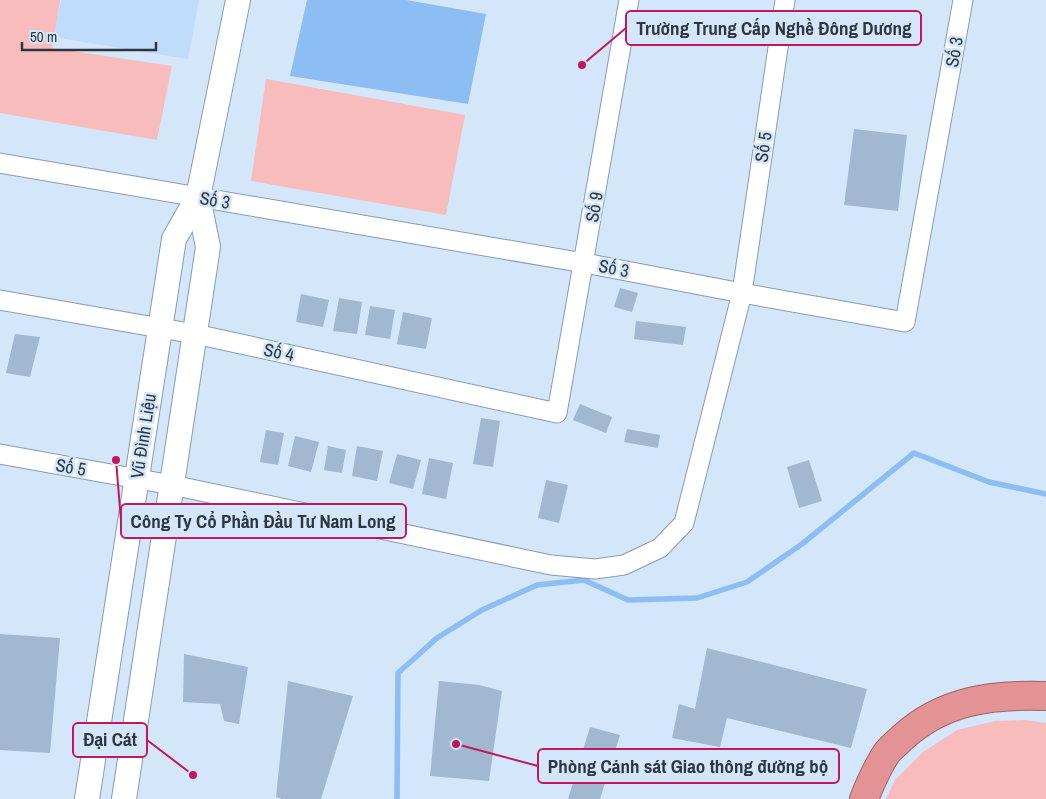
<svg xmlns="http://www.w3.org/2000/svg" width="1046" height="799" font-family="'Archivo Narrow',sans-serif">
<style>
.built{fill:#c0dcfb}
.green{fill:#f7bcbb}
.water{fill:#8dbef3}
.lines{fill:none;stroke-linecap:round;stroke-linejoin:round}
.stream{stroke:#8dbef3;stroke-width:5.5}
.building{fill:#a2b7d0}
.minor-casing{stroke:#869bb3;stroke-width:21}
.tertiary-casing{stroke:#869bb3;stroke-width:26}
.trunk-casing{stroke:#9f6166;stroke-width:30}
.minor{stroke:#fff;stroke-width:19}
.tertiary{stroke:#fff;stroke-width:24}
.trunk{stroke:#e39394;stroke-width:28}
.labels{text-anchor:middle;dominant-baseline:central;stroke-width:5;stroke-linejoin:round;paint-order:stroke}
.street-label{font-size:18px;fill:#2e3741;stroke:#d4e6fa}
.leader{fill:none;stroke:#c2185b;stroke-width:2}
.callout-dot{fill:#c2185b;stroke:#d4e6fa;stroke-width:2}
.callout{fill:#d4e6fa;stroke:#c2185b;stroke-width:2}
.callout-label{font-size:19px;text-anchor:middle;font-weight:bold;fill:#2e3741}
</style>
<rect width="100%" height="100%" fill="#d4e6fa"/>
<path class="built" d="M61,0H199L188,59L53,37Z"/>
<g class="green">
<path d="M0,0H60L52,48L172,66L157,140L0,113Z"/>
<path d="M266,79L465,115L446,215L251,181Z"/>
<path d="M1025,720L1046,723V799H886L895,780L923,752L957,730L995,721Z"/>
</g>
<path class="water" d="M307,0H406L486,14L468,104L290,76Z"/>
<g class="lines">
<path class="stream" d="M397,799L398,673L437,638L482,610L537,585L584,580L628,600L697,598L747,582L802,544L914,453L989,482L1046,494"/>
</g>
<g class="building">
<path d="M854,129L907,135L898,211L844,205Z"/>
<path d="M620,288L638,293L632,312L614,307Z"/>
<path d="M301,294L329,300L323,327L296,322Z"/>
<path d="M339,298L362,302L357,334L333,331Z"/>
<path d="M370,306L395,310L390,339L365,335Z"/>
<path d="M403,312L432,318L426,349L397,344Z"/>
<path d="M636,321L686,327L683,345L634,339Z"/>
<path d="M15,334L40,337L30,377L6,373Z"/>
<path d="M580,404L612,417L606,433L573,420Z"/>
<path d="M481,418L500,421L493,467L473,464Z"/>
<path d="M627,429L660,435L658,448L624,442Z"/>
<path d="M266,430L284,433L278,465L260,462Z"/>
<path d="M295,436L319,442L311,472L288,466Z"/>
<path d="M328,446L346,450L342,473L324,470Z"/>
<path d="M357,446L383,451L377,481L352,476Z"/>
<path d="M397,454L421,460L413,489L389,483Z"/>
<path d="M429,458L453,463L446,499L422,494Z"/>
<path d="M809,460L822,501L799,508L787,467Z"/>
<path d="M546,480L568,485L559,523L538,518Z"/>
<path d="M0,634L60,638L50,753L0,750Z"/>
<path d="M707,648L867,689L851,748L727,718L720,747L672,738L679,704L695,709Z"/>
<path d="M184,654L248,667L239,724L224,721L220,704L183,702Z"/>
<path d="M288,681L353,696L321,799H282L276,797Z"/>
<path d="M439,681L479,685L502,691L489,781L430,776Z"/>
<path d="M590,727L620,735L600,799H568Z"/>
</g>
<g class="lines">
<defs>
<g id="minor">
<path d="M0,163L584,263L742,293L905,322L963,0"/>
<path d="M0,300L195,334L557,413L629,0"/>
<path d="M0,454L172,485L551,565L595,569L624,565L660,548L684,523L742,293L785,0"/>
</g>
<g id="tertiary">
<path d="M87,799L174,239L198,197L238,0"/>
<path d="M124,799L208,247L198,197"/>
</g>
<path id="trunk" d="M864,799C870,784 877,768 886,754C890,748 897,743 902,738C943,700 993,694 1046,696"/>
</defs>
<use href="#minor" class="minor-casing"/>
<use href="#tertiary" class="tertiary-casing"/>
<use href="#trunk" class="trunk-casing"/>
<use href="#minor" class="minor"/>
<use href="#tertiary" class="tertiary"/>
<use href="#trunk" class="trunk"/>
</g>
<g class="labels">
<g class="street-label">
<text transform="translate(954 52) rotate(-80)">Số 3</text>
<text transform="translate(763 147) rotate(-82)">Số 5</text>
<text transform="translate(215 200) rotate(10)">Số 3</text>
<text transform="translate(594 207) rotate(-80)">Số 9</text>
<text transform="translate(614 268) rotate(11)">Số 3</text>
<text transform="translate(279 352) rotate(12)">Số 4</text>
<text transform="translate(143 436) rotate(-81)">Vũ Đình Liệu</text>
<text transform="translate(71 467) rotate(10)">Số 5</text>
</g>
</g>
<path class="leader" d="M582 65L626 28M116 460L121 521M193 775L147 740M456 744L538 766"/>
<g class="callout-dot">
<circle cx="582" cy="65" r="5"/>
<circle cx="116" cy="460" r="5"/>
<circle cx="193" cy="775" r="5"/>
<circle cx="456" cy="744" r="5"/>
</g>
<g class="callout">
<rect x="626" y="11" width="295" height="34" rx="5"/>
<rect x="121" y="504" width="285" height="34" rx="5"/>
<rect x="73" y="723" width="74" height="34" rx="5"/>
<rect x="538" y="749" width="301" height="34" rx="5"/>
</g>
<g class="callout-label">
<text x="774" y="35">Trường Trung Cấp Nghề Đông Dương</text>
<text x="263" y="528">Công Ty Cổ Phần Đầu Tư Nam Long</text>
<text x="110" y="746">Đại Cát</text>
<text x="688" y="773">Phòng Cảnh sát Giao thông đường bộ</text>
</g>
<path d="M22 42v8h134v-8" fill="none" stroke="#2e3741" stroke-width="2.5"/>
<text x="30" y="42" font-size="15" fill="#2e3741" stroke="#d4e6fa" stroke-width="4" paint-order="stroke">50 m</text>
</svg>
